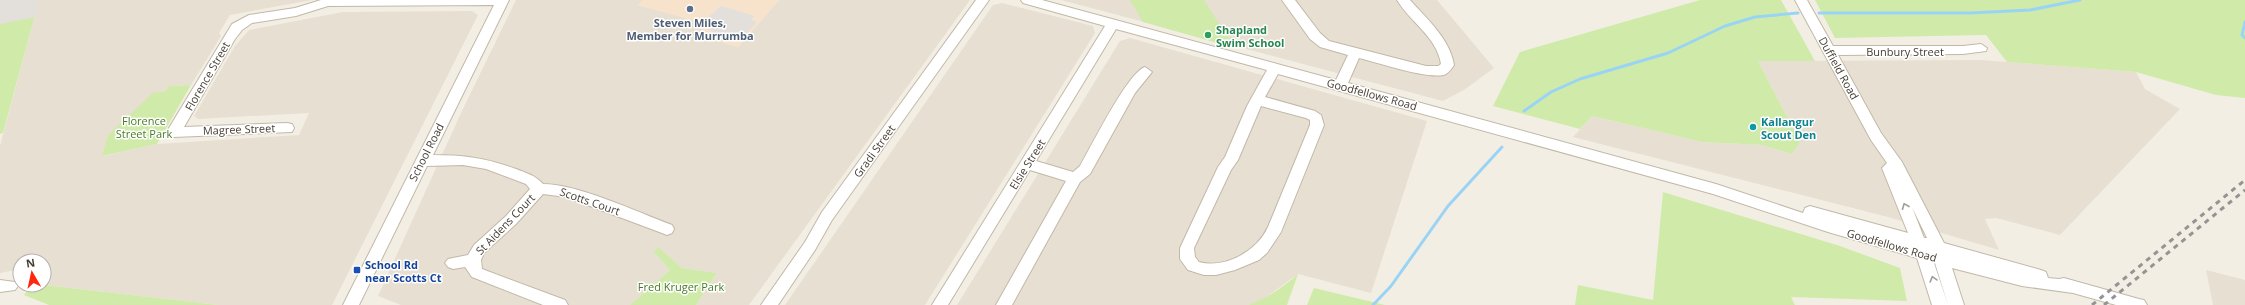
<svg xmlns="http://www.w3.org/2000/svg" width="2245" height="305" font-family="'Open Sans',sans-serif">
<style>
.residential{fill:#e7dfd1}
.commercial{fill:#f7e3cc}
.green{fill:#d0eba9}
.parking{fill:#e3e0dc}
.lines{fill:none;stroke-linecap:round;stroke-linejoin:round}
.stream{stroke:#9ad4f5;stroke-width:3}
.minor-casing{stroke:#c2b8a8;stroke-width:2}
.minor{fill:#fff;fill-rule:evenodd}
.rail{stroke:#949494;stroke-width:3;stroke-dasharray:5 5;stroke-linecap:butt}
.oneway{stroke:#a29e99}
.service-dot{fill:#5c6f8a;stroke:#fff;stroke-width:1.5}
.leisure-dot{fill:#2e9e5b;stroke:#fff;stroke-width:1.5}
.culture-dot{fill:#0f9aa8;stroke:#fff;stroke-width:1.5}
.transit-dot{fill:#1a4fb4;stroke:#fff;stroke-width:1.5}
.labels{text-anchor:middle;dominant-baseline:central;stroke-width:3;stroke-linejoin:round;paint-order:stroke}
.service-label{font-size:11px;font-weight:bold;fill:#4e5e75;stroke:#fff}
.leisure-label{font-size:11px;font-weight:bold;fill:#27864d;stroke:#fff;text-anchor:start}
.street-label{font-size:11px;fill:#453d33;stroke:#fff}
.park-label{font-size:11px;fill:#487a23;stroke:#fff}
.culture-label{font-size:11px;font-weight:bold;fill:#0d838f;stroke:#fff;text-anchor:start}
.transit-label{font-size:11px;font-weight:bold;fill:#164399;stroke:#fff;text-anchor:start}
</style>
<rect width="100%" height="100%" fill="#f3eee3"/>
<g class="residential">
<path d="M39,0H312L230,15L219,33L221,36L191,85L169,86L165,92L108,135L103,156L157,144L299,135L309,113L198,119L194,116L235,46L249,30L343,12L472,11L478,15L332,305H219L44,285V261H20V269L0,273V146Z"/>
<path d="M516,0H643L638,5L707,24L697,34L738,47L779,0H970L749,305H696L717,273L682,268L659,249L653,251L670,270L630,305H401L378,296L461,113Z"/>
<path d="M1061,0H1437L1494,68L1464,90L1443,101Z"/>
<path d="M1002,3L1093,26L1095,33L925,305H785L993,5Z"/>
<path d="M1130,38L1427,121L1371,293L1298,274L1262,300L1248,305H957L1120,41Z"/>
<path d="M1981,60L2136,72L2145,89L2180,109L2060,235L1996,218L1985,219L1999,250L1888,217L1573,137L1592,116L1702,142L1762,145L1792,154L1800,142L1758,61Z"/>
<path d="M2206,270L2245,280V305H2213Z"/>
</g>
<path class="commercial" d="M643,0H779L738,47L697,35L706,24L638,5Z"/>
<g class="green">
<path d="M0,0H39L3,133L0,134Z"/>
<path d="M1130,0H1204L1235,48L1143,22Z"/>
<path d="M1700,0H1781L1815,61H1758L1800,142L1792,154L1762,145L1702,142L1592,116L1580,129L1493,106L1520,52Z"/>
<path d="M1815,0H2245V98L2216,95L2136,72L2007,62L1986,35L1835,38Z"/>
<path d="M191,85L157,144L102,156L108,135L154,92H165L169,86Z"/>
<path d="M1663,192L1840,246L1900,268L1907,301L1791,297L1795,305H1575L1578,285L1653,300Z"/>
<path d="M659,248L682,268L717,273L696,305H630L670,270L653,251Z"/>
<path d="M1298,274L1287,305H1248C1267,298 1282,288 1298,274Z"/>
<path d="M32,285H44L219,305H49L24,295Z"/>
<path d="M1314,288L1385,305H1307Z"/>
</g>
<g class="parking">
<path d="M0,0H39L35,17L0,24Z"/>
<path d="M721,6L755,16L751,20L757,22L741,39L735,38L731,42L709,35L713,31L708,29L712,24L704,21Z"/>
</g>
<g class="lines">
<g class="stream">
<path d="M1819,13H1970L2030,10L2080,0"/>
<path d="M2245,22L2242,35L2245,38"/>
<path d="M1524,111L1551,92L1580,79L1668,53L1725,26L1755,17L1798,13"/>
<path d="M1373,305L1391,286L1448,206L1502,147"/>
</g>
<defs>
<g id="minor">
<path d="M321,0H509L433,155C464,155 486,158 516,169C526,173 535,175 543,184C578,184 637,212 672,225L674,229L672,233L667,235L662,233L566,197L543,194L516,224L484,253L481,260L482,269L565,300L568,305H543L472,277L465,267L453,269L448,267L445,263L448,259L468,255L474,245L506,216L530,189L526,184L486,169L463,165L427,166L359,305H343L494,5L328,6L296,16L252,23L242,30L235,39L184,127L287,123L292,124L294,128L292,132L174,137L169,136L167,132L169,128L232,24L249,15L295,8Z"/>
<path d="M976,0H989L832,220L815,250L778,305H761L805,242L822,212Z"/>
<path d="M1021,0H1042L1336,80L1348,55L1320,47L1310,39L1282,0H1295L1320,33L1329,41L1426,66H1438L1441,64C1437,37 1410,22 1397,0H1410C1427,19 1450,39 1454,65C1452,68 1449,72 1446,74C1432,81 1376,62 1359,58L1348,83L1716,184L1803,213L1805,208L1810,206L1908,233L1882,168L1887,163L1871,140L1795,0H1807L1833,46H1963L1981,44L1987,48L1986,51L1963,54L1838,55L1881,133L1902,162L1944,243L2041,270L2046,272L2048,278L2059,279L2064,278L2139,299L2144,300L2147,305H2116L2073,293L2022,286L1952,268L1964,305H1948L1935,263H1934L1948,305H1932L1917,258L1828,232L1713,194L1278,74L1265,97L1315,111L1321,115L1324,125L1281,232L1267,253L1259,260L1235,270L1216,275H1204L1188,270L1180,259V248L1218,167L1225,157L1247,106L1267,70L1116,29L1036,161L1073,172L1080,166C1091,147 1128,72 1145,67L1152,72L1135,93L1090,174L1080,182L1012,305H996L1066,181L1030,170L948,305H932L1105,26L1023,3ZM1261,106L1306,118L1310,120V125L1268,227C1257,251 1226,269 1199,262L1195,257L1194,248L1231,170L1238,160ZM1912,207L1927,238H1924Z"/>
<path d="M0,280L15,282L18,286L15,290L0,292Z"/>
</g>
</defs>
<use href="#minor" class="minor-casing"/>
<use href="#minor" class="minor"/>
<g class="rail">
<path d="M2092,305L2245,180"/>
<path d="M2104,305L2245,190"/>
</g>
</g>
<defs><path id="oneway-chevron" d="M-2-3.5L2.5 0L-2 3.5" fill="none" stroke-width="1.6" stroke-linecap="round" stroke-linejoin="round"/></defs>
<g class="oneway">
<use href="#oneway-chevron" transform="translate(1905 206) rotate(-112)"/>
<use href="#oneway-chevron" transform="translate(1933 279) rotate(-106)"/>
</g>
<circle class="service-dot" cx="690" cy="9" r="4"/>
<circle class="leisure-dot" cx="1208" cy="35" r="4"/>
<circle class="culture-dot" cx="1753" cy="127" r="4"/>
<rect class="transit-dot" x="353" y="266" width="8" height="8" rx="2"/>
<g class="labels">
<g class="service-label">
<text x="690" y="22">Steven Miles,<tspan x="690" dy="13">Member for Murrumba</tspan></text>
</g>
<g class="leisure-label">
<text x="1216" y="29">Shapland<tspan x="1216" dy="13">Swim School</tspan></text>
</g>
<g class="street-label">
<text x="1905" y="51">Bunbury Street</text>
<text transform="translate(1839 68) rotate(61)">Duffield Road</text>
<text transform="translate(207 76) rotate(-60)">Florence Street</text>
<text transform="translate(1372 94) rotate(15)">Goodfellows Road</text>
<text transform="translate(239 129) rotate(-2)">Magree Street</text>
<text transform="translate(874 151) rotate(-54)">Gradi Street</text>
<text transform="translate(426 152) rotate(-63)">School Road</text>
<text transform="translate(1027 164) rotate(-58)">Elsie Street</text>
<text transform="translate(590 201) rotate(19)">Scotts Court</text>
<text transform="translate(505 224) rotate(-46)">St Aidens Court</text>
<text transform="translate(1892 245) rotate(16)">Goodfellows Road</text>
</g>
<g class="park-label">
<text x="144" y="120">Florence<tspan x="144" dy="13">Street Park</tspan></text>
<text x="681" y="286">Fred Kruger Park</text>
</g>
<g class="culture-label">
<text x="1761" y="121">Kallangur<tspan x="1761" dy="13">Scout Den</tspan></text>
</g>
<g class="transit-label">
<text x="365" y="264">School Rd<tspan x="365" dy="13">near Scotts Ct</tspan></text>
</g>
</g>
<g transform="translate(32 273) rotate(351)"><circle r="19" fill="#ffffff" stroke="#b5b1ad"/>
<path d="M0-3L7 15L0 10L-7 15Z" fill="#ff280e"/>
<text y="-6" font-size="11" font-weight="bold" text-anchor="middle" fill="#453d33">N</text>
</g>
</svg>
